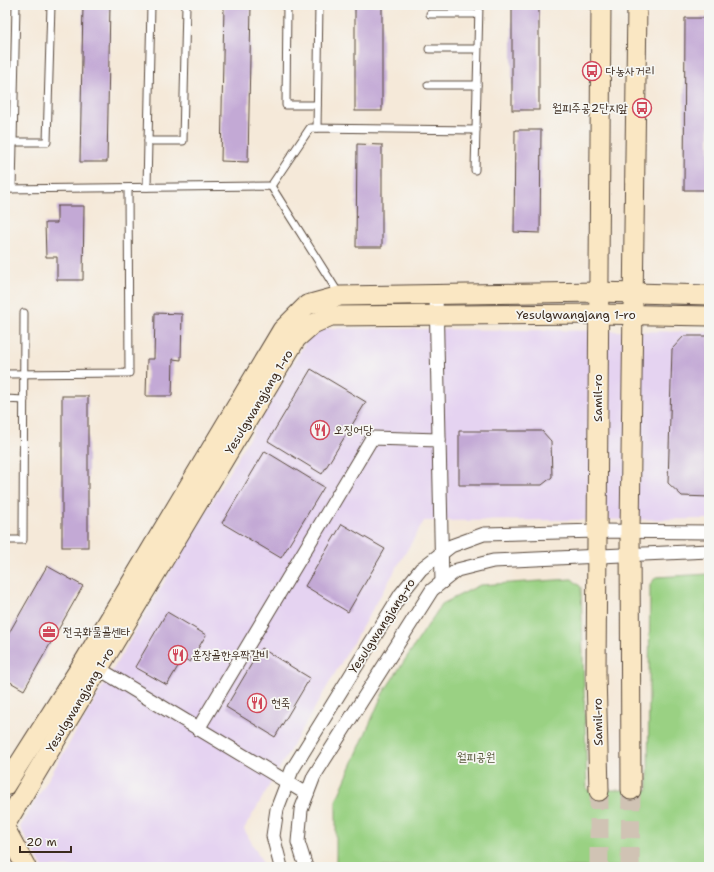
<svg xmlns="http://www.w3.org/2000/svg" width="714" height="872" font-family="'Shantell Sans','Poor Story',sans-serif">
<style>
.built{fill:#e5d3f1}
.green{fill:#9ad183;stroke:#6a7e50}
.building{fill:#c3a9d5}
.lines{fill:none;stroke-linecap:round;stroke-linejoin:round}
.secondary-tunnel{stroke:#d0c3b4;stroke-width:19;stroke-dasharray:19 10;stroke-linecap:butt}
.lane-casing{stroke:#57473a;stroke-width:9}
.street-casing{stroke:#57473a;stroke-width:15}
.secondary-casing{stroke:#57473a;stroke-width:21}
.lane{stroke:#fff;stroke-width:7}
.street{stroke:#fff;stroke-width:13}
.secondary{stroke:#fae7c3;stroke-width:19}
.labels{text-anchor:middle;dominant-baseline:central;stroke-width:3.5;stroke-linejoin:round;paint-order:stroke}
.poi-label{font-size:12px;fill:#3b2a1e;stroke:#f6f6f2;text-anchor:start}
.street-label{font-size:12px;fill:#3b2a1e;stroke:#f6f6f2}
.park-label{font-size:12px;fill:#535437;stroke:#f6f6f2}
</style>
<rect width="100%" height="100%" fill="#f6f6f2"/>
<filter id="ink" filterUnits="userSpaceOnUse"><feTurbulence type="fractalNoise" baseFrequency=".025" numOctaves="2"/><feDisplacementMap in="SourceGraphic" scale="8" xChannelSelector="R" yChannelSelector="G"/><feConvolveMatrix kernelMatrix="1 2 1 2 8 2 1 2 1" color-interpolation-filters="sRGB"/></filter>
<filter id="wash" filterUnits="userSpaceOnUse"><feTurbulence type="fractalNoise" baseFrequency=".012" numOctaves="4" result="noise"/><feDisplacementMap in="SourceGraphic" scale="16" xChannelSelector="R" yChannelSelector="G"/><feGaussianBlur stdDeviation="0.9" result="paint"/><feColorMatrix in="noise" values="0 0 0 0 0 0 0 0 0 0 0 0 0 0 0 0 0 1.4 0 .05"/><feComposite in="paint" operator="in"/></filter>
<g filter="url(#wash)">
<rect width="100%" height="100%" fill="#f5e9d9"/>
<path class="built" d="M314,328L709,332V519L424,521L244,829L265,867H42L20,827Z"/>
<path class="green" d="M709,574V867H337L336,863V801L383,693L442,604L480,585L572,579L581,587L587,790H648L650,585L656,577Z"/>
<g id="blocks">
<g class="building">
<path d="M83,5H110L107,162H80Z"/>
<path d="M224,5H251L248,162L221,161Z"/>
<rect x="355" y="5" width="27" height="106"/>
<rect x="512" y="5" width="27" height="105"/>
<path d="M685,18H709V190H684Z"/>
<path d="M515,130H541L540,233L514,232Z"/>
<path d="M357,144L382,145V247H356Z"/>
<path d="M57,206H84L83,280H57V257H46L45,223H57Z"/>
<path d="M155,313L182,314L181,360L173,359L172,396H146L147,359H154Z"/>
<path d="M684,336H709V497L682,496L668,483L672,349Z"/>
<path d="M311,369L366,402L322,474L268,441Z"/>
<rect x="62" y="396" width="26" height="151"/>
<path d="M459,431H542L551,441L552,477L542,485H459Z"/>
<path d="M265,451L324,487L281,558L222,523Z"/>
<path d="M342,524L385,549L348,612L305,586Z"/>
<path d="M47,566L83,586L24,690L5,679V640Z"/>
<path d="M167,612L206,635L190,662L183,658L167,685L135,667Z"/>
<path d="M261,648L310,678L275,737L226,707Z"/>
</g>
</g>
</g>
<g filter="url(#ink)">
<use href="#blocks" fill-opacity="0" stroke="#57473a" stroke-width="1"/>
<g class="lines">
<g class="secondary-tunnel">
<path d="M599,867V791"/>
<path d="M630,867L631,790"/>
</g>
<defs>
<g id="lane">
<path d="M287,5L286,105H317"/>
<path d="M430,14H478"/>
<path d="M429,49H477"/>
<path d="M428,85H477"/>
<path d="M317,128L319,5"/>
<path d="M148,141H183L186,5"/>
<path d="M13,142H47L51,5"/>
<path d="M475,170L479,5"/>
<path d="M271,186L310,128L476,130"/>
<path d="M147,187L151,5"/>
<path d="M5,189L271,186L339,294"/>
<path d="M12,189L16,5"/>
<path d="M5,374L129,373L128,188"/>
<path d="M5,399L24,400"/>
<path d="M5,540H23L24,313"/>
</g>
<g id="street">
<path d="M436,294L442,582"/>
<path d="M91,664L307,794"/>
<path d="M198,729L372,438L439,440"/>
<path d="M281,867L273,836L277,809L292,770L401,594L421,569L451,546L484,534L597,531L709,532"/>
<path d="M306,867L298,842L301,810L314,776L432,590L457,570L493,561L709,551"/>
</g>
<g id="secondary">
<path d="M5,786L85,660L282,330L307,305L340,296L598,292L709,295"/>
<path d="M631,790L630,531L637,5"/>
<path d="M599,791L596,673L601,5"/>
<path d="M5,825L296,339L313,324L331,316L598,314L709,316"/>
<path d="M5,828L26,867"/>
</g>
</defs>
<use href="#lane" class="lane-casing"/>
<use href="#street" class="street-casing"/>
<use href="#secondary" class="secondary-casing"/>
<use href="#lane" class="lane"/>
<use href="#street" class="street"/>
<use href="#secondary" class="secondary"/>
</g>
</g>
<defs>
<symbol id="bus-ring" viewBox="-11 -11 22 22"><circle r="9.5" fill="#f6f6f2" stroke="#d1495b" stroke-width="1.5"/><path d="M-5-6H5V4H4V6H2V4H-2V6H-4V4H-5ZM-3.5-4V0h7V-4ZM-3.5 1.2v1.5H-2V1.2ZM2 1.2v1.5H3.5V1.2Z" fill="#d1495b"/></symbol>
<symbol id="restaurant-ring" viewBox="-11 -11 22 22"><circle r="9.5" fill="#f6f6f2" stroke="#d1495b" stroke-width="1.5"/><path d="M-5-6h1v4h1v-4h1v4h1v-4h1v5L-1.5 .5V6h-2V.5L-5-1ZM5-6V6H3V1.5H1.5Q1.5-4 5-6Z" fill="#d1495b"/></symbol>
<symbol id="office-ring" viewBox="-11 -11 22 22"><circle r="9.5" fill="#f6f6f2" stroke="#d1495b" stroke-width="1.5"/><path d="M-6-3h4V-5.5h4V-3h4V5H-6ZM-1-4.5V-3h2v-1.5ZM-6 0V1H6V0Z" fill="#d1495b"/></symbol>
</defs>
<g fill-rule="evenodd">
<use href="#bus-ring" x="581" y="60" width="22" height="22"/>
<use href="#bus-ring" x="631" y="97" width="22" height="22"/>
<use href="#restaurant-ring" x="309" y="419" width="22" height="22"/>
<use href="#office-ring" x="38" y="621" width="22" height="22"/>
<use href="#restaurant-ring" x="167" y="644" width="22" height="22"/>
<use href="#restaurant-ring" x="246" y="692" width="22" height="22"/>
</g>
<g class="labels">
<g class="poi-label">
<text x="606" y="71">다농사거리</text>
<text x="628" y="108" text-anchor="end">월피주공2단지앞</text>
<text x="334" y="430">오징어당</text>
<text x="63" y="632">전국화물콜센타</text>
<text x="192" y="655">훈장골한우짝갈비</text>
<text x="271" y="703">현죽</text>
</g>
<g class="street-label">
<text x="576" y="315">Yesulgwangjang 1-ro</text>
<text transform="translate(598 398) rotate(-90)">Samil-ro</text>
<text transform="translate(259 402) rotate(-59)">Yesulgwangjang 1-ro</text>
<text transform="translate(382 626) rotate(-57)">Yesulgwangjang-ro</text>
<text transform="translate(80 700) rotate(-59)">Yesulgwangjang 1-ro</text>
<text transform="translate(598 722) rotate(-91)">Samil-ro</text>
</g>
<g class="park-label">
<text x="476" y="757">월피공원</text>
</g>
</g>
<rect width="714" height="872" fill="none" stroke="#f6f6f2" stroke-width="20"/>
<path d="M20 846v6h51v-6" fill="none" stroke="#3b2a1e" stroke-width="2"/>
<text x="26" y="846" font-size="12" fill="#3b2a1e" stroke="#f6f6f2" stroke-width="3" paint-order="stroke">20 m</text>
</svg>
